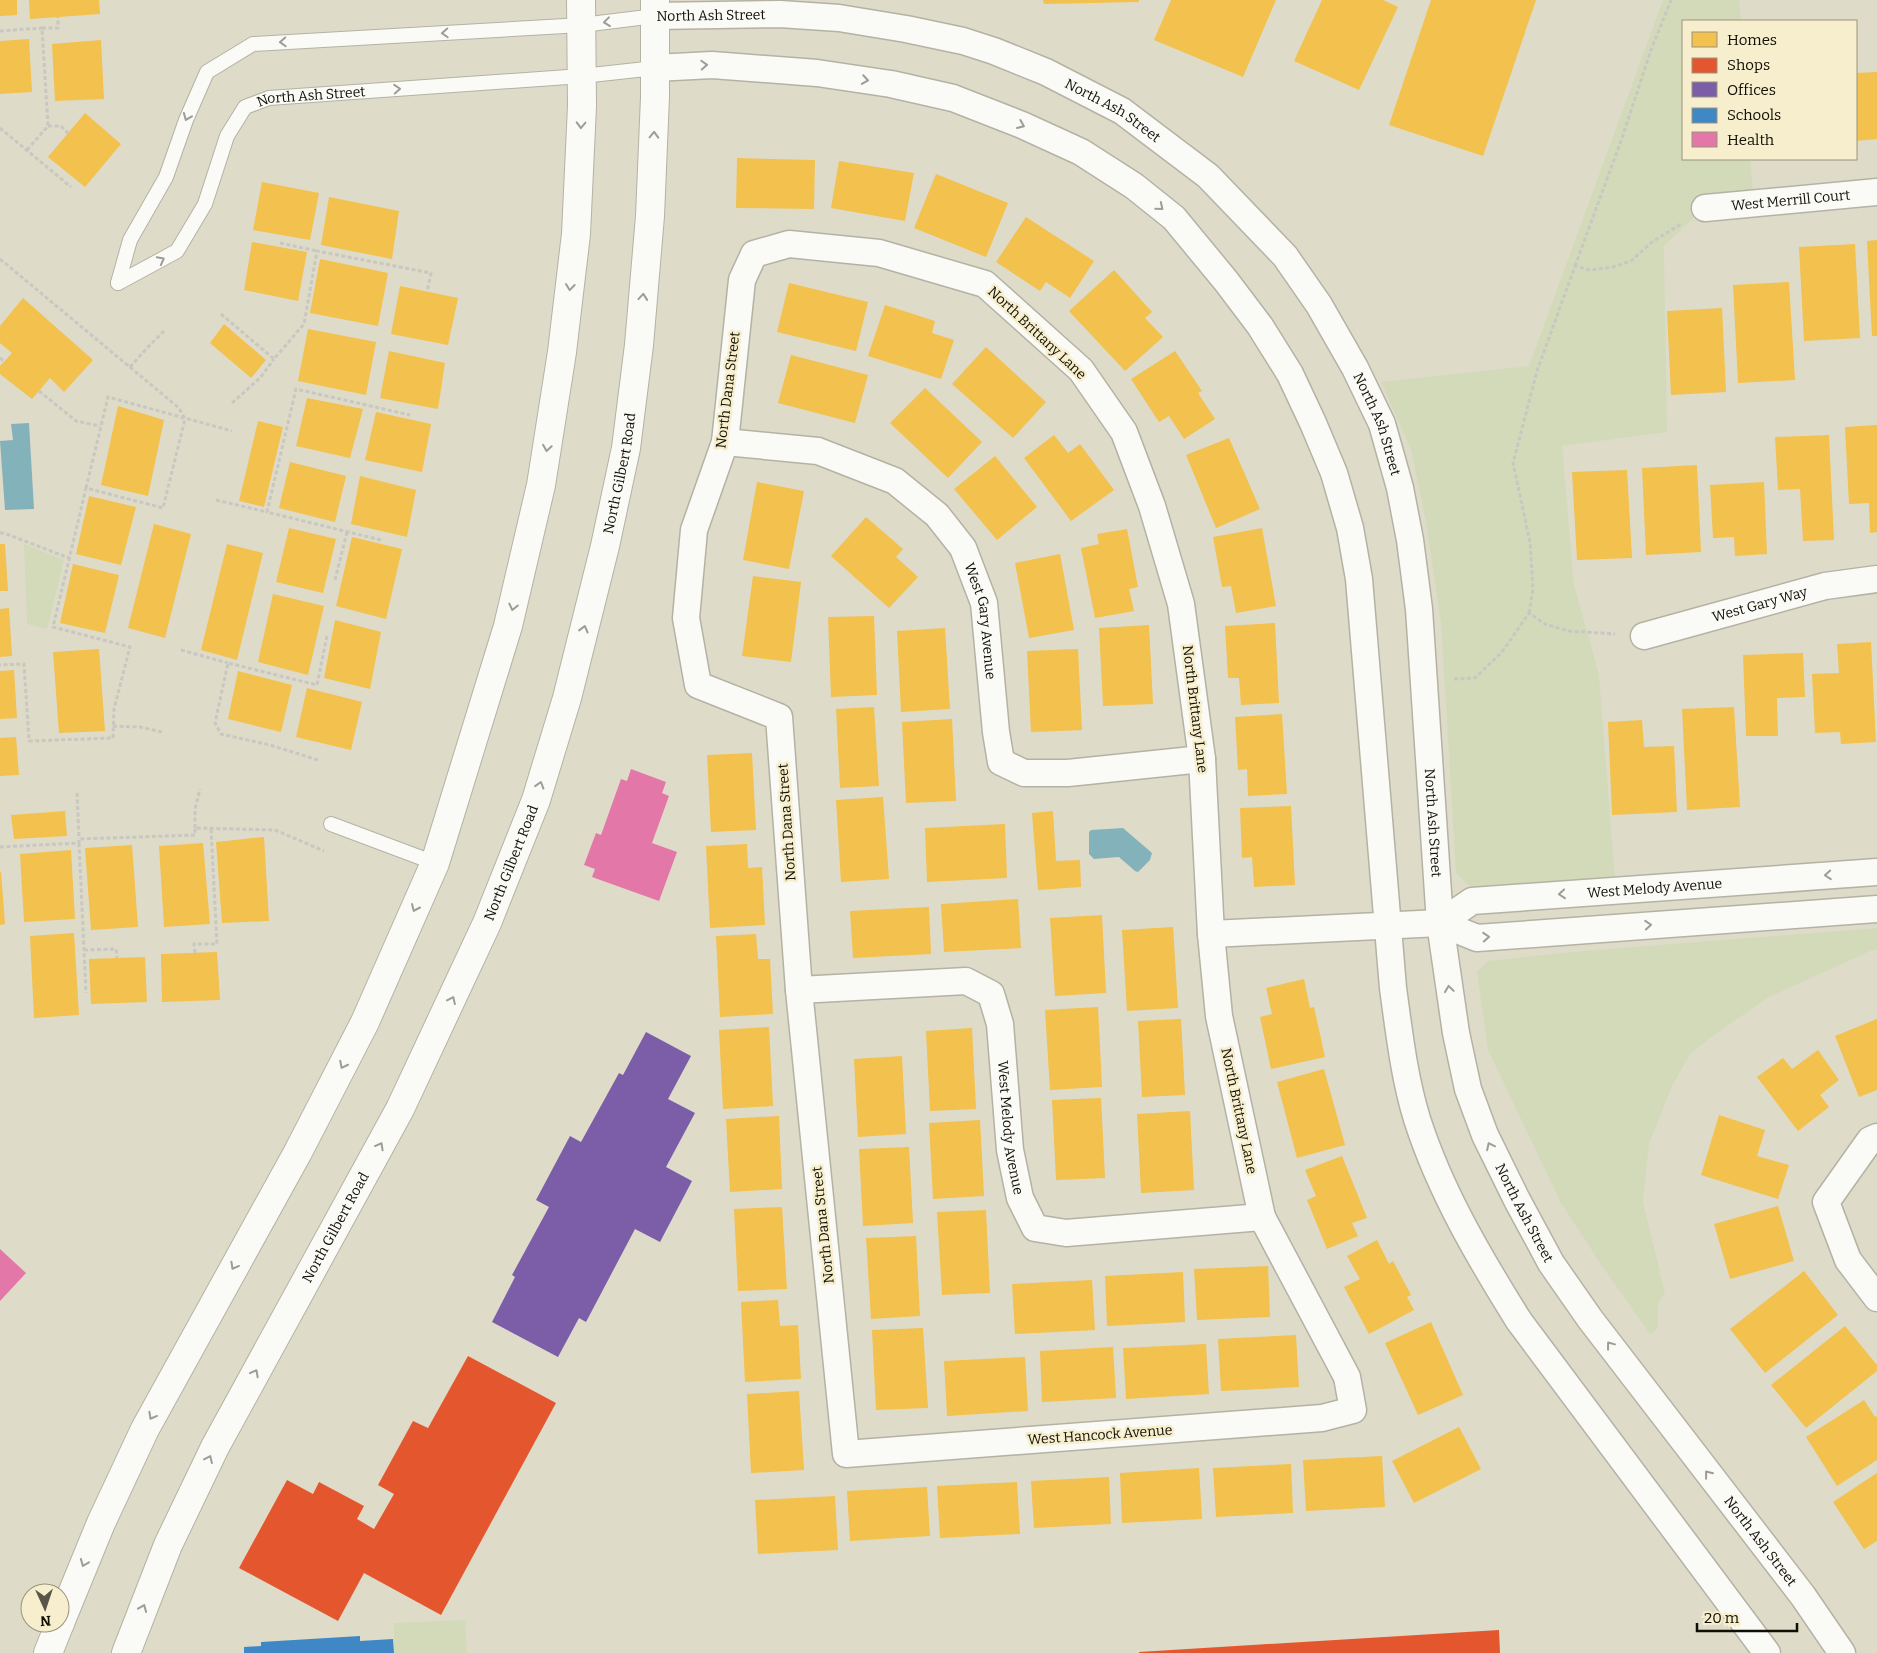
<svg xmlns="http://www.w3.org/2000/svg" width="1877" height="1653" font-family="Bitter,serif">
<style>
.green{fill:#d3daba}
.water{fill:#84b2ba}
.homes{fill:#f2c14e}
.shops{fill:#e4572e}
.offices{fill:#7b5ea7}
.schools{fill:#3f88c5}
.health{fill:#e377a8}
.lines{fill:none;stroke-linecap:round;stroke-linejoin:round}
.lane-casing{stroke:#b5b2a4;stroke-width:16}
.street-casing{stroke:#b5b2a4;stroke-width:29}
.primary-casing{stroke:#b5b2a4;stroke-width:30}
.path{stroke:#c8c7c1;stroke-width:3;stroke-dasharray:4 2.5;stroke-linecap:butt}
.lane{stroke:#fafaf7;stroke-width:14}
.street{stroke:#fafaf7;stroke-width:26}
.primary{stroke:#fafaf7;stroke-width:28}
.oneway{stroke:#9d9c96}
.labels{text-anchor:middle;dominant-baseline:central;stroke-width:5;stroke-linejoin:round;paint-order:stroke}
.street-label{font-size:14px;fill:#110e04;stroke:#f6eecc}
</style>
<rect width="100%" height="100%" fill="#dfdbc9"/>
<g class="green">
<path d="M1663,0H1739L1741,21H1683V159H1750L1754,204L1704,208L1664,246L1667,432L1562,446L1574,585L1599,675L1615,879L1489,889L1469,886L1456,873L1441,623L1426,522L1411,449L1381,382L1529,366Z"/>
<path d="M24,544L64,560L47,629L27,624Z"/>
<path d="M1877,928V950L1870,951L1769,997L1711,1037L1690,1054L1671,1088L1649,1144L1643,1202L1665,1293L1658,1303V1328L1650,1334L1602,1266L1561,1203L1488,1050L1477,972L1488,961L1571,952Z"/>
<path d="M465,1620L467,1653H394V1623Z"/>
</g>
<g class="water">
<path d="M29,423L34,509L5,510L0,441L13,440L11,424Z"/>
<path d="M1123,828L1152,853L1150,860L1138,872L1135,871L1119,857L1094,859L1089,854V832L1091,830Z"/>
</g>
<g class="homes">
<path d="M0,0H17V15L0,16Z"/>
<path d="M29,0H99L100,14L30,19Z"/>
<path d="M1043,0H1139V2L1044,4Z"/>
<path d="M1171,0H1276L1243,77L1154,40Z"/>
<path d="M1322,0H1383L1398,7L1359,90L1294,61Z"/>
<path d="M1431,0H1536L1483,156L1389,125Z"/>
<path d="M29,39L32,92L0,94V41Z"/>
<path d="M101,40L104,99L55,101L52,44Z"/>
<path d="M1877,72V139L1856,141V73Z"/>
<path d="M85,113L121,144L85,187L48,157Z"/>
<path d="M737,158L815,160L814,209L736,208Z"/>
<path d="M839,161L914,173L905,221L831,208Z"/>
<path d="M936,174L1008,203L986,257L914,228Z"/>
<path d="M262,182L319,193L310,240L253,230Z"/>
<path d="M329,197L399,211L392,259L321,245Z"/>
<path d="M1026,217L1094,261L1070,298L1046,282L1040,291L996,262Z"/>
<path d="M1877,240V336H1872L1867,241Z"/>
<path d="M252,242L307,252L298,301L244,290Z"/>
<path d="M1855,244L1860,338L1804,341L1799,247Z"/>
<path d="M320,259L388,273L378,326L310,313Z"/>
<path d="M1114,270L1152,312L1145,318L1163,337L1125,371L1069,311Z"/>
<path d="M1789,282L1795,380L1738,383L1733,285Z"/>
<path d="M789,283L868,302L856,351L777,332Z"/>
<path d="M400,286L458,298L448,345L391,334Z"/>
<path d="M23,298L93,360L64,392L50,378L32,399L0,374V366L12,353L0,343V326Z"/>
<path d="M885,305L935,321L932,333L954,340L941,379L868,356Z"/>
<path d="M1722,308L1726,392L1671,395L1667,311Z"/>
<path d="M224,324L266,360L251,378L210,343Z"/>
<path d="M308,329L376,342L366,395L298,381Z"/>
<path d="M986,347L1046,402L1013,438L952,384Z"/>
<path d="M389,351L445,363L438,409L380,398Z"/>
<path d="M1175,351L1202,391L1198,393L1215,419L1184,439L1169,416L1159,422L1131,379Z"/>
<path d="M791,355L868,375L855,423L778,403Z"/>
<path d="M925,388L982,442L948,478L890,423Z"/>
<path d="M307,398L363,409L350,458L296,446Z"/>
<path d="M118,406L164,420L148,496L101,485Z"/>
<path d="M376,412L431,424L422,472L365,460Z"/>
<path d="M258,421L283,427L264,507L239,501Z"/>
<path d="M1877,425V532L1870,533L1869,503L1849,504L1845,427Z"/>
<path d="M1054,435L1068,453L1080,444L1114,490L1071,521L1024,458Z"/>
<path d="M1829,435L1834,540L1803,541L1800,489L1778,490L1775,437Z"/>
<path d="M1229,438L1260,509L1216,528L1186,455Z"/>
<path d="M995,456L1037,507L997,540L954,489Z"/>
<path d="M290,462L346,476L335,522L279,508Z"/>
<path d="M1697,465L1701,552L1646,555L1642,468Z"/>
<path d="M1627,470L1632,558L1577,560L1572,472Z"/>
<path d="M360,476L416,490L407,537L351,524Z"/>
<path d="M757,482L804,491L789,569L743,560Z"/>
<path d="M1764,482L1767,554L1735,556L1734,537L1713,538L1710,485Z"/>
<path d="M89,496L136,507L121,565L76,554Z"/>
<path d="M866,517L903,549L896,557L918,577L889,608L831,556Z"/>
<path d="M154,524L191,534L165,638L128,628Z"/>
<path d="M289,528L336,539L323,593L276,582Z"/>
<path d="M1262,528L1276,606L1236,613L1231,586L1222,587L1213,537Z"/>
<path d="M1127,529L1138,587L1129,589L1134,611L1095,618L1081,548L1099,544L1097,534Z"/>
<path d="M352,537L402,549L386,619L336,606Z"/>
<path d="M0,544H5L8,591H0Z"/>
<path d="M227,544L263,553L237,660L201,650Z"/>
<path d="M1060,554L1074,630L1029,638L1015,563Z"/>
<path d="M73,564L119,575L105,633L60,623Z"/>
<path d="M753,576L801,582L791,662L742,656Z"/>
<path d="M273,594L324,606L308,675L258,662Z"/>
<path d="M9,608L12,656L0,657V609Z"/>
<path d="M874,616L877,695L831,697L828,617Z"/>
<path d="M335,620L381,632L370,689L324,678Z"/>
<path d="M1275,623L1279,703L1241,705L1239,678H1228L1225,626Z"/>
<path d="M1149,625L1153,704L1103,706L1099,628Z"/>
<path d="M945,628L950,709L901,712L897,631Z"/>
<path d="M1871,642L1876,742L1841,744L1840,732L1815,733L1812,674L1839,673L1837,644Z"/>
<path d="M99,649L105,731L59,733L53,652Z"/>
<path d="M1078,649L1082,730L1031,732L1027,651Z"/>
<path d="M1803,653L1805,697L1777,698L1778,736H1746L1743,655Z"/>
<path d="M14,670L17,718L0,719V671Z"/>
<path d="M238,671L292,685L281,732L228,719Z"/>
<path d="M307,688L362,702L351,750L296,737Z"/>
<path d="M874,707L879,786L840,788L836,709Z"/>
<path d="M1734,707L1740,807L1687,810L1682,709Z"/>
<path d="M1282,714L1287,794L1248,796L1247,769L1238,770L1235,717Z"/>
<path d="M952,719L956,801L906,803L902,722Z"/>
<path d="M1642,720L1644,747L1674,746L1677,812L1612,815L1608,722Z"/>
<path d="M16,737L19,775L0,776V738Z"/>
<path d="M752,753L756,830L711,832L707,755Z"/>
<path d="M883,797L889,879L841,882L836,800Z"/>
<path d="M1291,806L1295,885L1254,887L1252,857L1242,858L1240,808Z"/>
<path d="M65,811L67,836L14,839L11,815Z"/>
<path d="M1053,811L1056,861L1080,860L1081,887L1038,890L1032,813Z"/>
<path d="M1005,824L1007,878L927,882L925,828Z"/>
<path d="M264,837L269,921L222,923L216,842Z"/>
<path d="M203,843L210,924L164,927L159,846Z"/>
<path d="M747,844L748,868L762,867L765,925L710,928L706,846Z"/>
<path d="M132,845L138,927L91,930L85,848Z"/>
<path d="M71,850L75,919L24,922L20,854Z"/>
<path d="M0,872H1L5,924L0,925Z"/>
<path d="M1018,899L1021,948L944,952L941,904Z"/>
<path d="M929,907L931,954L853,958L850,911Z"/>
<path d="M1102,915L1106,993L1055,996L1050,918Z"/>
<path d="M1173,927L1178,1008L1127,1011L1122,930Z"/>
<path d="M74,933L79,1015L34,1018L30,936Z"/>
<path d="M756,934L758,959H770L773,1014L720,1017L716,936Z"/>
<path d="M217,952L220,1000L162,1002L161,954Z"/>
<path d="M145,957L147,1002L91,1004L89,959Z"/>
<path d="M1304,979L1310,1008L1314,1007L1325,1057L1271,1069L1260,1017L1272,1014L1266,988Z"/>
<path d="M1098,1007L1102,1087L1050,1090L1045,1010Z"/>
<path d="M1181,1019L1185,1095L1142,1097L1138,1021Z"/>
<path d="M1877,1019V1090L1859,1097L1835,1036Z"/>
<path d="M769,1027L773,1106L723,1109L719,1030Z"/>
<path d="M972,1028L976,1109L930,1111L926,1031Z"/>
<path d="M1818,1050L1839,1080L1820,1095L1829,1107L1798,1131L1757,1077L1783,1058L1792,1069Z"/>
<path d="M902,1056L906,1134L858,1137L854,1059Z"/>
<path d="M1324,1069L1345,1145L1297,1158L1277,1082Z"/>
<path d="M1101,1098L1105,1178L1056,1180L1052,1100Z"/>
<path d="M1190,1111L1194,1190L1141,1193L1137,1114Z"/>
<path d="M1719,1115L1765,1130L1757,1156L1789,1165L1778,1199L1701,1175Z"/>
<path d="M779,1116L782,1189L730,1192L726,1119Z"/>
<path d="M980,1120L984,1196L933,1199L929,1123Z"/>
<path d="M909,1147L913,1223L863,1226L859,1149Z"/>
<path d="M1342,1156L1367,1218L1352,1223L1358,1236L1327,1249L1307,1200L1316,1196L1305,1170Z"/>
<path d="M1778,1206L1794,1261L1730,1279L1714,1224Z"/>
<path d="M782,1207L787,1289L738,1291L734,1209Z"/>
<path d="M986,1210L990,1293L942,1295L937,1212Z"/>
<path d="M916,1236L920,1316L871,1319L866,1238Z"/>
<path d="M1377,1240L1389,1264L1393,1261L1411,1295L1407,1297L1414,1310L1369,1334L1344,1287L1360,1279L1347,1256Z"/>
<path d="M1268,1266L1270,1317L1197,1320L1194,1269Z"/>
<path d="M1804,1271L1838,1315L1765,1373L1730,1329Z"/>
<path d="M1183,1272L1185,1322L1107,1326L1105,1276Z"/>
<path d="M1092,1280L1095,1330L1015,1334L1012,1284Z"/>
<path d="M778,1300L780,1326L798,1325L801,1379L745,1382L741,1302Z"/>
<path d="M1431,1322L1463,1395L1418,1415L1385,1343Z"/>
<path d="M1845,1326L1877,1365V1371L1806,1428L1771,1385Z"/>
<path d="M923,1328L928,1408L876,1410L872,1330Z"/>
<path d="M1296,1335L1299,1387L1221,1391L1218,1339Z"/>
<path d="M1206,1344L1209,1394L1126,1399L1123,1348Z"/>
<path d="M1113,1347L1116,1398L1042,1402L1040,1351Z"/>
<path d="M1025,1357L1028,1411L947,1416L944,1361Z"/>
<path d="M799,1391L804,1470L751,1473L747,1394Z"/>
<path d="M1864,1400L1875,1417L1877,1416V1460L1837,1486L1806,1437Z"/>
<path d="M1459,1427L1481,1469L1414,1503L1392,1461Z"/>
<path d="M1382,1456L1385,1507L1306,1511L1303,1460Z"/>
<path d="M1291,1464L1293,1513L1216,1517L1213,1468Z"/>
<path d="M1199,1468L1202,1519L1122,1523L1120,1473Z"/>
<path d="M1877,1473V1541L1864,1549L1833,1502Z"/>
<path d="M1109,1477L1111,1524L1034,1528L1031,1481Z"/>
<path d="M1017,1482L1020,1534L940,1538L937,1486Z"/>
<path d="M927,1487L930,1536L850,1541L847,1491Z"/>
<path d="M835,1496L838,1550L758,1554L755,1500Z"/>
</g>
<g class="shops">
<path d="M468,1356L556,1403L441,1615L364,1573L338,1621L239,1568L287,1480L313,1494L319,1482L364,1506L357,1519L374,1529L394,1494L378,1485L413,1421L428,1428Z"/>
<path d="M1499,1630L1500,1653H1139V1652Z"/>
</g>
<path class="offices" d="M646,1032L691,1056L668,1099L695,1113L666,1167L692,1181L660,1242L635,1229L586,1322L579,1318L558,1357L492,1322L515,1277L512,1275L549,1207L536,1200L570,1136L581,1142L619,1073L623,1075Z"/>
<path class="schools" d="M360,1636V1641L393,1639L394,1653H244V1647L261,1646V1642Z"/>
<g class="health">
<path d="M631,769L666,782L662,793L669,796L652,843L677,852L659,901L592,877L595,869L584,865L596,833L601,835L621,779L627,781Z"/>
<path d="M0,1249L26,1273L0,1301Z"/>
</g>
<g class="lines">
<defs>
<g id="lane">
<path d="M118,283L130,240L166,177L186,120L207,72L253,44L582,25L655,16"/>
<path id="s1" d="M118,283L177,251L205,204L227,136L245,107L269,98L582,76L655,68"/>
<path d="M331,824L435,863"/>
</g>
<g id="street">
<path id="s2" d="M655,16L780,14L839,18L906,29L963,41L994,51L1046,72L1122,111L1208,176L1285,256L1319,305L1355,368L1382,424L1400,488L1410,540L1419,609L1440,923L1456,1033L1468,1089L1485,1135L1517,1200L1551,1263L1590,1319L1803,1596L1842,1653"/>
<path d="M655,68L712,65L817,73L891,84L953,98L1022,125L1081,152L1134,186L1174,218L1226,281L1260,326L1290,374L1313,423L1334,473L1350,528L1359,579L1393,988C1399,1031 1404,1077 1417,1119C1440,1191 1479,1257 1519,1321L1767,1653"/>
<path id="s3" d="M1705,208L1877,192"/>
<path d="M789,244L879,253L985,284L1081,370L1124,432L1152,506L1181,604L1202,759L1211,934L1219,1016L1262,1217L1347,1377L1353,1410L1322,1418L846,1454L799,990L779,717L698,685L686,618L694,530L725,442L742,280L754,254Z"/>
<path id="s4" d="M725,442L818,451L895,481L937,515L963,548L984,603L996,732L1001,762L1024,773H1068L1202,759"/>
<path id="s5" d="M1644,636L1825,586L1877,579"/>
<path id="s6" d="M1440,923L1472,901L1877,872"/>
<path d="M1211,934L1440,923L1477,938L1877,909"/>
<path id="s7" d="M799,990L966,981L991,994L1000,1024L1010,1150L1020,1198L1035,1228L1066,1233L1262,1217"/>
<path d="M1877,1137L1870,1140L1826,1202L1848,1260L1877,1298"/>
</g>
<g id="primary">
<path d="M60,1623L101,1523L145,1429L298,1152L365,1022L435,863L508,626L541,485L562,352L576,234L582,106L581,0"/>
<path d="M48,1653L60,1623"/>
<path id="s8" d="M126,1653L168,1545L215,1447L400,1109L487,923L536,800L567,698L605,546L626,448L639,345L650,216L655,97V0"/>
</g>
</defs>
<use href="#lane" class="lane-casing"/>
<use href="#street" class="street-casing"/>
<use href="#primary" class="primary-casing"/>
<g class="path">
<path d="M0,31L42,28"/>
<path d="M48,126H61L68,133"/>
<path d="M0,128L71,187"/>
<path d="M27,150L48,126L42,28H58V17"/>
<path d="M280,243L317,251"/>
<path d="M0,259L179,408L185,419L163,508L86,488L53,627L130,647L114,709L113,738L29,741L24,664L0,665"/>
<path d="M1575,266L1621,141L1651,50L1671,0"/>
<path d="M221,314L274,359L304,324L317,251L431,273L427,292"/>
<path d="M0,358L4,361"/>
<path d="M130,367L147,348L164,331"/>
<path d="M39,391L76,421L100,426"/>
<path d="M232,403L260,378L274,359"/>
<path d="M86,488L108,397L232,431"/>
<path d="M216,500L267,512"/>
<path d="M0,533H4L69,558"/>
<path d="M381,540L267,512L296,389L410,415"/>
<path d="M335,580L347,532"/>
<path d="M1529,613L1533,589L1530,542L1513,463L1537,371L1575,266L1590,270L1613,267L1631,261L1652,242L1681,224"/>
<path d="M181,650L228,663"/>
<path d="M1454,679L1475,678L1502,652L1529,613L1545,624L1568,631L1615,634"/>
<path d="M113,726L140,727L162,732"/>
<path d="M318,760L270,745L221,734L215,723L228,663L317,685L327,636"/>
<path d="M77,793L79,839"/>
<path d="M195,828V809L200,789"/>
<path d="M79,843L86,993"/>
<path d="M0,847L79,843V839L195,835V828L275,830L324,851"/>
<path d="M84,950L116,949L117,958"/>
<path d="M195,953L194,944H217L211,829"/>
</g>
<use href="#lane" class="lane"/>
<use href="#street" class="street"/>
<use href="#primary" class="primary"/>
</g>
<defs><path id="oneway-chevron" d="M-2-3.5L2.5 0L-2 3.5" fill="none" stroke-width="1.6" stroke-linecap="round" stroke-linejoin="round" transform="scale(1.25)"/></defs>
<g class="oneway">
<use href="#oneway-chevron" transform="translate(607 22) rotate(173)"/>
<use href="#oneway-chevron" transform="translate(445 33) rotate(177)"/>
<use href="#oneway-chevron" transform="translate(283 42) rotate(177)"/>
<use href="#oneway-chevron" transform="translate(704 65) rotate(-3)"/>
<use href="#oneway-chevron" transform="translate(865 80) rotate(9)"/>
<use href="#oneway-chevron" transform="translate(397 89) rotate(-4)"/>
<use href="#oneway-chevron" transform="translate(187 117) rotate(112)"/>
<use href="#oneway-chevron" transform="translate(581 125) rotate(92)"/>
<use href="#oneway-chevron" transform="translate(1021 125) rotate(23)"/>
<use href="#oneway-chevron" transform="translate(654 135) rotate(-88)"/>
<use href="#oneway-chevron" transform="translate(1160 207) rotate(39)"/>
<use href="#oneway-chevron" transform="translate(161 260) rotate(-28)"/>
<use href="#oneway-chevron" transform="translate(570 287) rotate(97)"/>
<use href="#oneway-chevron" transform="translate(643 297) rotate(-85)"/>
<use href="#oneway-chevron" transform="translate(547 448) rotate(99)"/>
<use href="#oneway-chevron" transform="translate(513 607) rotate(103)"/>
<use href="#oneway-chevron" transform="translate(584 629) rotate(-76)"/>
<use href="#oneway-chevron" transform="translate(540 785) rotate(-73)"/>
<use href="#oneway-chevron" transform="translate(1828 875) rotate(176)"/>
<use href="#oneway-chevron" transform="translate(1562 894) rotate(175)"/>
<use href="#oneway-chevron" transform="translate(415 908) rotate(114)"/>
<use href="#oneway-chevron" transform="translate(1648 925) rotate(-4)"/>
<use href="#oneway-chevron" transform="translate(1486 937) rotate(-4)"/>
<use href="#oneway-chevron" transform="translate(1449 989) rotate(-98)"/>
<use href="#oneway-chevron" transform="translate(452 1000) rotate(-65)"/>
<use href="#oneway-chevron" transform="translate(343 1065) rotate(117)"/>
<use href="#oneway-chevron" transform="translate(380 1146) rotate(-61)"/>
<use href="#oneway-chevron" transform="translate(1490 1146) rotate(-116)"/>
<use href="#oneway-chevron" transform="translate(234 1266) rotate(119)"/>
<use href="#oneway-chevron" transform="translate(1610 1345) rotate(-127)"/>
<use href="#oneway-chevron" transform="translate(255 1373) rotate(-62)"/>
<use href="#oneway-chevron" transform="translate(152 1416) rotate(119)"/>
<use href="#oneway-chevron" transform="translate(209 1459) rotate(-65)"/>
<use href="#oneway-chevron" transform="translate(1708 1474) rotate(-128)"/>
<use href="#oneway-chevron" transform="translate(84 1563) rotate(112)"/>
<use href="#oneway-chevron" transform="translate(143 1608) rotate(-68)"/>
</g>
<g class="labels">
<g class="street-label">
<text stroke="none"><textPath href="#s2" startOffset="56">North Ash Street</textPath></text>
<text stroke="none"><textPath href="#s1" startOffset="295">North Ash Street</textPath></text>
<text stroke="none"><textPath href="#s2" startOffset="476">North Ash Street</textPath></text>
<text stroke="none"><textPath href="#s3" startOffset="86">West Merrill Court</textPath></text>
<text transform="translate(1037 333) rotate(43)">North Brittany Lane</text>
<text transform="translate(728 390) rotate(-83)">North Dana Street</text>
<text stroke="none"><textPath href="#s2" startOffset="896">North Ash Street</textPath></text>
<text stroke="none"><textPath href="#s8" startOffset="1285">North Gilbert Road</textPath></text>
<text stroke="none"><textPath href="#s5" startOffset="120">West Gary Way</textPath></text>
<text stroke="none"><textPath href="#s4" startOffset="348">West Gary Avenue</textPath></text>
<text transform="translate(1195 709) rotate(83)">North Brittany Lane</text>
<text transform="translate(787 822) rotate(-94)">North Dana Street</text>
<text stroke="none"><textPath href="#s2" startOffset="1301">North Ash Street</textPath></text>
<text stroke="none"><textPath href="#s8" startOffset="880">North Gilbert Road</textPath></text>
<text stroke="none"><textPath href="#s6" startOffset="222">West Melody Avenue</textPath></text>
<text transform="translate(1239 1111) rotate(78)">North Brittany Lane</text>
<text stroke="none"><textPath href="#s7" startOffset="331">West Melody Avenue</textPath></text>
<text stroke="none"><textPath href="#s2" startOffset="1706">North Ash Street</textPath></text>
<text transform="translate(823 1225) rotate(-96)">North Dana Street</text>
<text stroke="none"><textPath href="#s8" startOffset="475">North Gilbert Road</textPath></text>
<text transform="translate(1100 1435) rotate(-4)">West Hancock Avenue</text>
<text stroke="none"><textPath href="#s2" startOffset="2111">North Ash Street</textPath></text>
</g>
</g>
<rect x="1682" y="20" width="175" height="140" fill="#f6eecc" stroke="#9a947c"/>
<rect x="1692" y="32" width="25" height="15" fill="#f2c14e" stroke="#9a947c"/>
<text x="1727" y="45" font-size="15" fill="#110e04">Homes</text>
<rect x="1692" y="58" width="25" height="15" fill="#e4572e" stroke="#9a947c"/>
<text x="1727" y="70" font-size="15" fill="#110e04">Shops</text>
<rect x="1692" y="82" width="25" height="15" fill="#7b5ea7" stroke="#9a947c"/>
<text x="1727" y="95" font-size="15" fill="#110e04">Offices</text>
<rect x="1692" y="108" width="25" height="15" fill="#3f88c5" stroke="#9a947c"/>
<text x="1727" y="120" font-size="15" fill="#110e04">Schools</text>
<rect x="1692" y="132" width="25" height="15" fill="#e377a8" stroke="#9a947c"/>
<text x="1727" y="145" font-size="15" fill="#110e04">Health</text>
<g transform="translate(45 1608) rotate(177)"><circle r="24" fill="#f6eecc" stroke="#9a947c"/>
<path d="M0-4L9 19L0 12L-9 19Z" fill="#595649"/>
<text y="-8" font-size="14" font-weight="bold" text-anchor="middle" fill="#110e04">N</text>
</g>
<path d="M1697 1623v8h100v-8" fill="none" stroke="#110e04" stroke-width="2.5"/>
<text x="1704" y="1623" font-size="15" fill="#110e04" stroke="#f6eecc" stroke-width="4" paint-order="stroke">20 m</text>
</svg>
